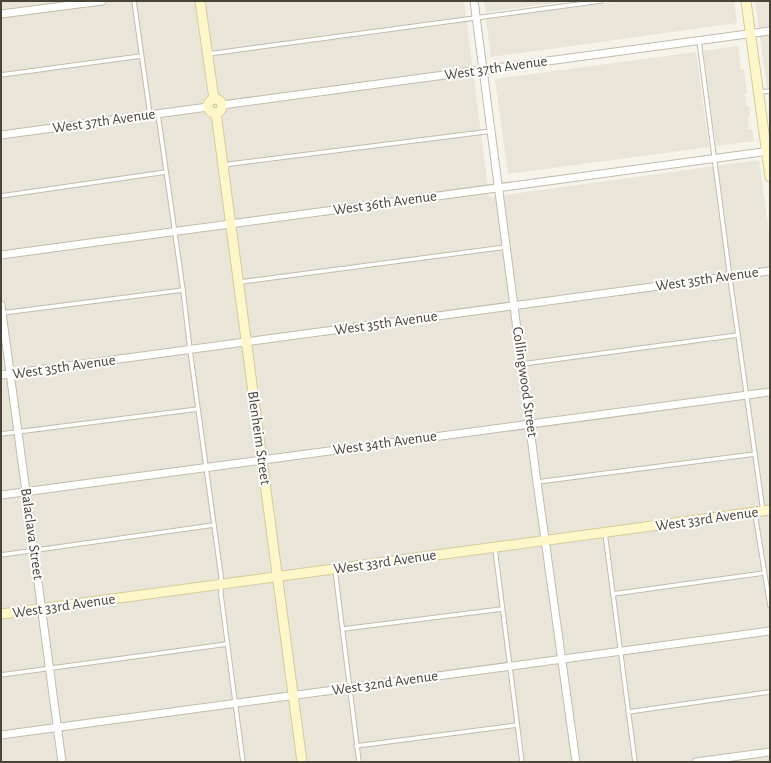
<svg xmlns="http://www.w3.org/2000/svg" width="771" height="763" font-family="'Alegreya Sans',sans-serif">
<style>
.residential{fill:#e9e5d8}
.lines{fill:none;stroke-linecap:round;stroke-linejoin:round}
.lane-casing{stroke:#c1bcac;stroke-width:5.5}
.street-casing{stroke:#c1bcac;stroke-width:9}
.secondary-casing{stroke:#d5cb9a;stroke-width:11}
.lane{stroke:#fff;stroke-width:3.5}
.street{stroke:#fff;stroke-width:7}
.secondary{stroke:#fff7ca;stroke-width:9}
.labels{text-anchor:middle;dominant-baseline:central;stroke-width:4;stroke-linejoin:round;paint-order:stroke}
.street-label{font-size:15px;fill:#494438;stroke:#fff}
</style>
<rect width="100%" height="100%" fill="#f5f3ea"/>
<g class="residential">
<path d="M1,1H464L489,197L759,160L770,240V762H1Z"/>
<path d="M484,1H571L486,12Z"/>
<path d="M623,1H734L737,23L491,57L486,19Z"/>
<path d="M755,1H770V110Z"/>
<path d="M738,46L741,70H744L747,94H745L746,106H749L750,117L748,118L749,129H752L754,141L716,146L703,51Z"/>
<path d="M696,52L709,147L508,174L495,79Z"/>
</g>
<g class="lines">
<defs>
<g id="lane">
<path d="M134,1L150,115"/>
<path d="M699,41L731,286L763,511"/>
<path d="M208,54L601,1"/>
<path d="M1,75L141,56"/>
<path d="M759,92L770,91"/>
<path d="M158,114L183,290L190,350L221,576V595L243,762"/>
<path d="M223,166L230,164L492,131"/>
<path d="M1,196L166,172"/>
<path d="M240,282L506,247"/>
<path d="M2,313L183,290"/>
<path d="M522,364L738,335"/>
<path d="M1,434L198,409"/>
<path d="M537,482L755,454"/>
<path d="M755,514L770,606"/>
<path d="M605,533L635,762"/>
<path d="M495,549L522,762"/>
<path d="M1,555L214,525"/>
<path d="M335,570L359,762"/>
<path d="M613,594L764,573"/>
<path d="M343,629L502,609"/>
<path d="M1,675L227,644"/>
<path d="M628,712L770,692"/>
<path d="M356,746L517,725"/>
</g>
<g id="street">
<path d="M474,1L537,482L576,762"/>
<path d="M1,14L102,1"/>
<path d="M222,105L770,31"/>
<path d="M1,135L208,107"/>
<path d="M1,255L770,151"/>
<path d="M1,305L62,762"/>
<path d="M1,375L770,271"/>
<path d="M1,495L770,392"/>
<path d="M1,735L770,631"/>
<path d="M696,762L770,752"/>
</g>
<g id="secondary">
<path d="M200,1L214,99"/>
<path d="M746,1L770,177"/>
<circle cx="215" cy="106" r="7"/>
<path d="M216,113L302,762"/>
<path d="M1,614L770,510"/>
</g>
</defs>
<use href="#lane" class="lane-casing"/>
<use href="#street" class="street-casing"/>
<use href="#secondary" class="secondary-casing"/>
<use href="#lane" class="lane"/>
<use href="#street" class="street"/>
<use href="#secondary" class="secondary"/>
</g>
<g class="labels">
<g class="street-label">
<text transform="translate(496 68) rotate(-8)">West 37th Avenue</text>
<text transform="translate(104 121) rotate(-8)">West 37th Avenue</text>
<text transform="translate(385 203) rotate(-8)">West 36th Avenue</text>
<text transform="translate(707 279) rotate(-8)">West 35th Avenue</text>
<text transform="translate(386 323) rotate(-8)">West 35th Avenue</text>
<text transform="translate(64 367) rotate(-8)">West 35th Avenue</text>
<text transform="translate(525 382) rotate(82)">Collingwood Street</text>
<text transform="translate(259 438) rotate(82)">Blenheim Street</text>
<text transform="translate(385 443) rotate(-8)">West 34th Avenue</text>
<text transform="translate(707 519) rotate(-8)">West 33rd Avenue</text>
<text transform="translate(32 534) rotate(82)">Balaclava Street</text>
<text transform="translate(385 562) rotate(-8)">West 33rd Avenue</text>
<text transform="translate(64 606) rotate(-8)">West 33rd Avenue</text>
<text transform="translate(385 683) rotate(-8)">West 32nd Avenue</text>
</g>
</g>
<rect width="771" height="763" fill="none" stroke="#494438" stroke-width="4"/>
</svg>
